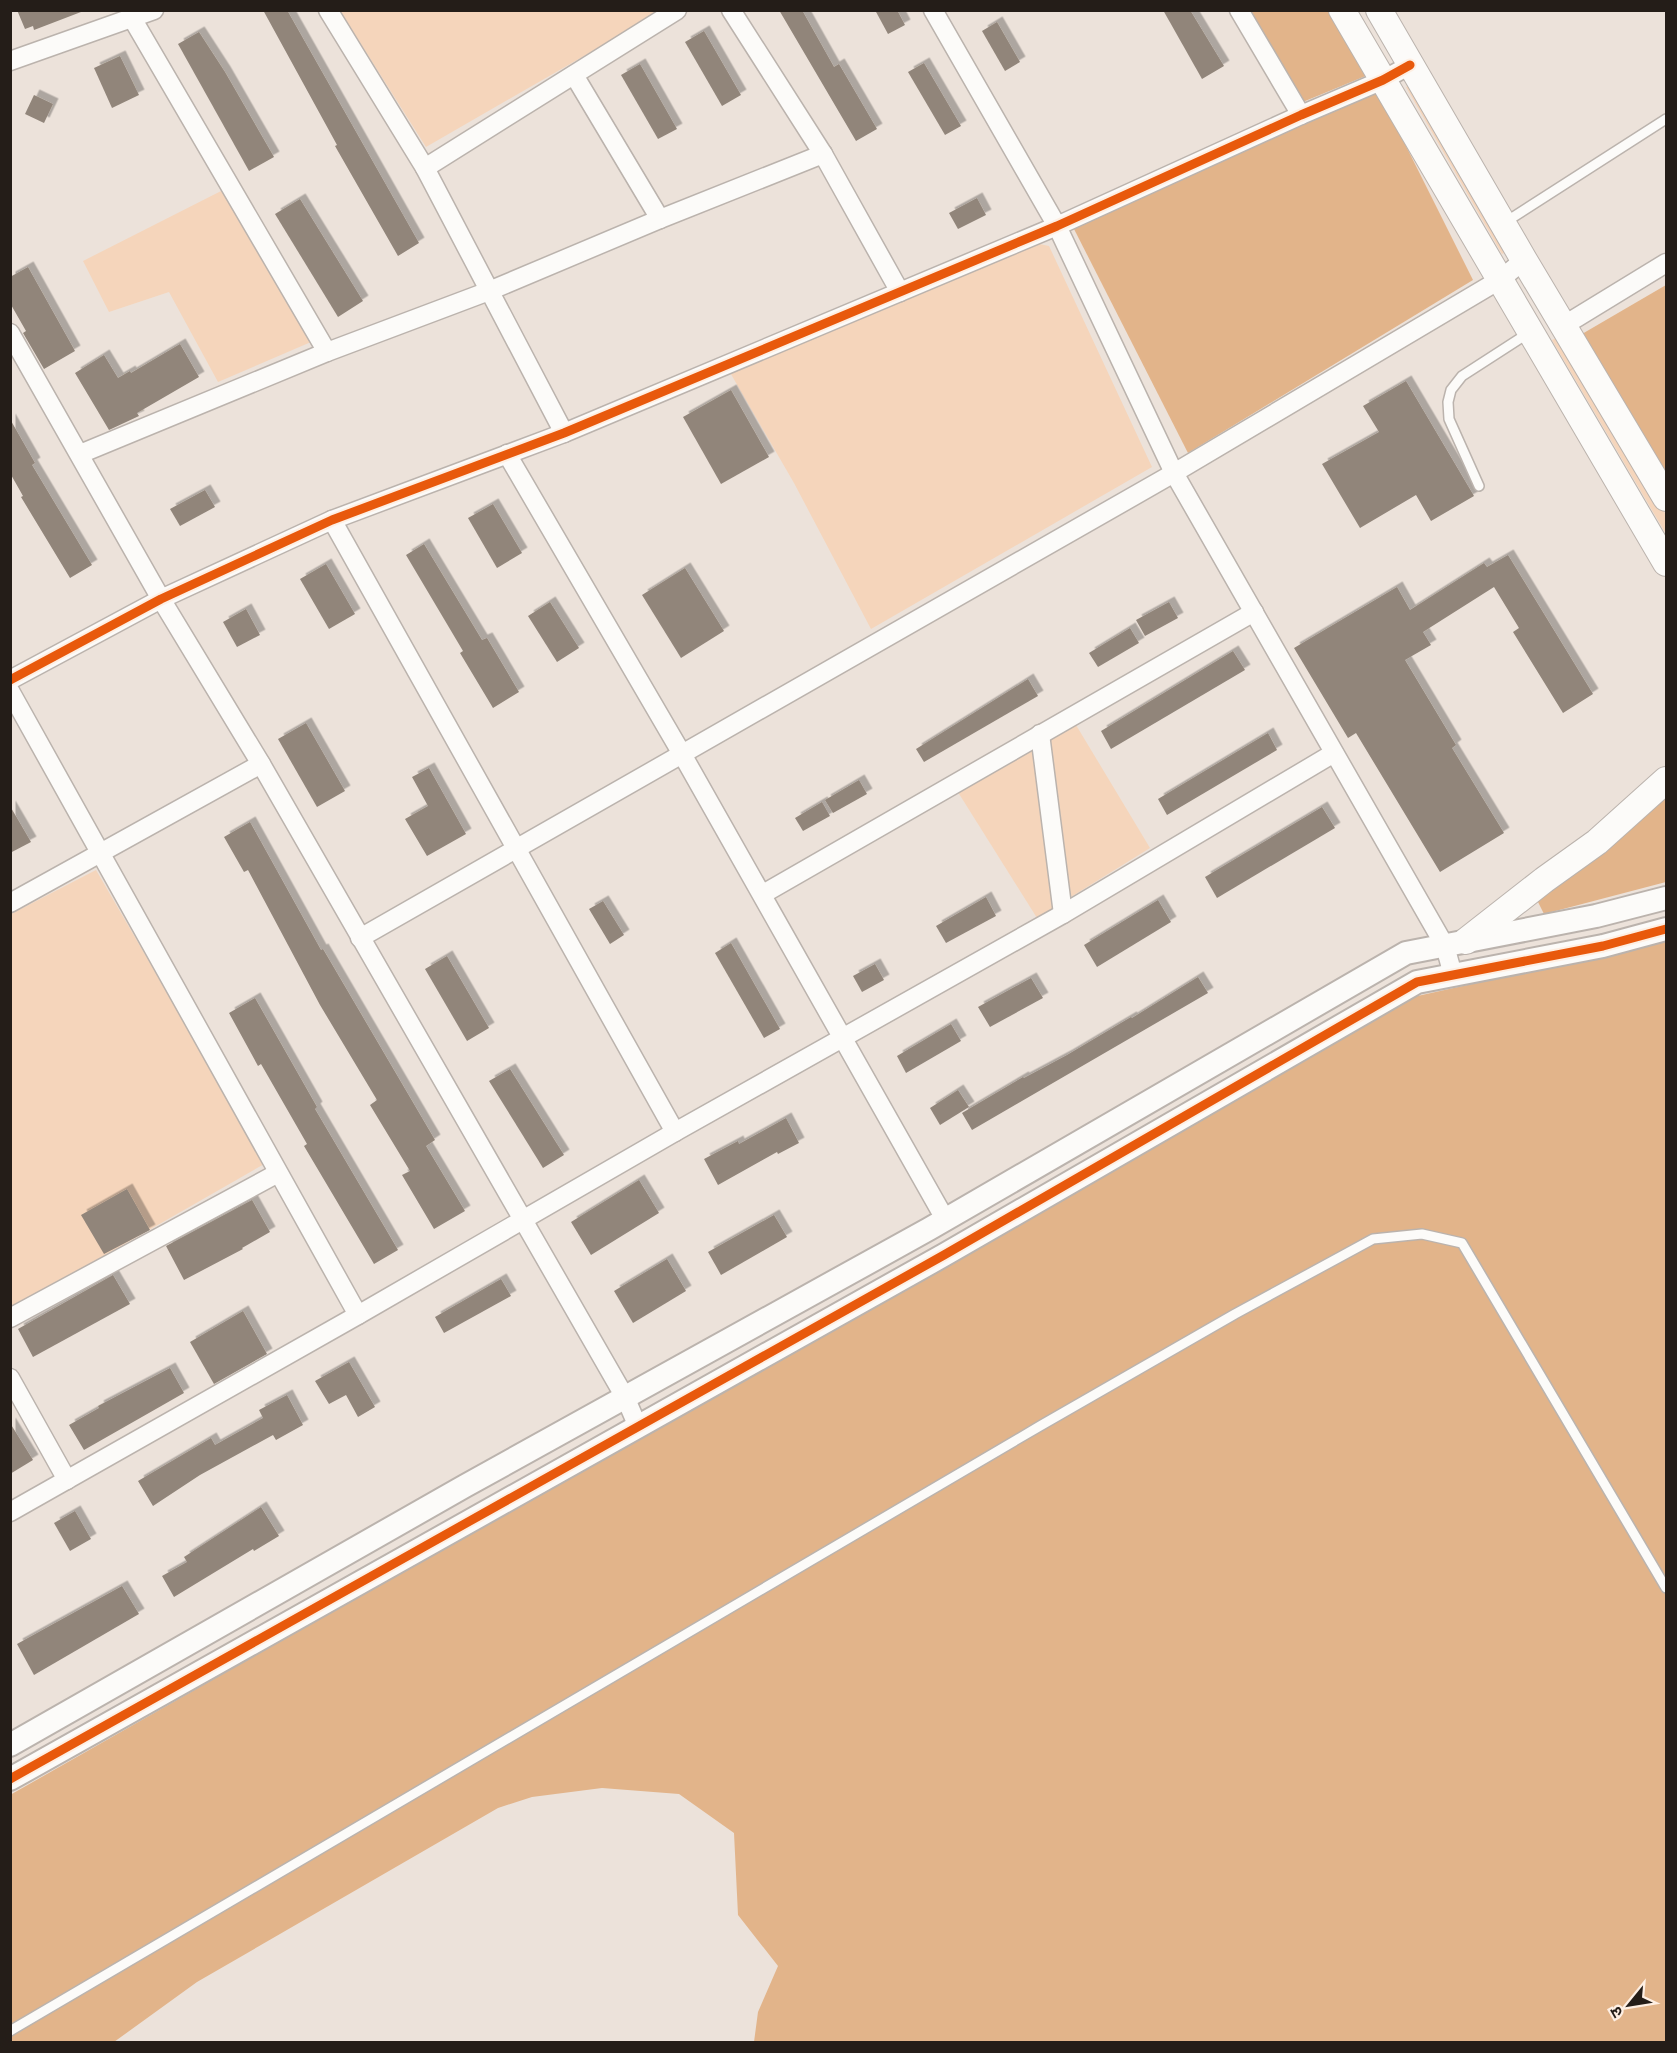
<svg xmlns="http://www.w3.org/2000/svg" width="1677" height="2053" font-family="Quicksand,'Noto Sans Devanagari',sans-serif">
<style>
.green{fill:#f5d5bb}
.forest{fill:#e2b48a}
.building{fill:#91857a;filter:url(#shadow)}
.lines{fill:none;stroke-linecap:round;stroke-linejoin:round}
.service-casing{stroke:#bbb3ad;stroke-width:12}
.minor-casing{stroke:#bbb3ad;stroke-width:21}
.tertiary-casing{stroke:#bbb3ad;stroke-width:26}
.secondary-casing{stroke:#bbb3ad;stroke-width:28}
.service{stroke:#fcfbf9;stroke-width:9}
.minor{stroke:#fcfbf9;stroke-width:18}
.tertiary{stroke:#fcfbf9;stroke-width:22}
.secondary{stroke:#fcfbf9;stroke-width:26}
.cycleway-casing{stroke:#feefe3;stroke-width:13}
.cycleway{stroke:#e8590c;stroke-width:9}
</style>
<defs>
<filter id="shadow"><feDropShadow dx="5.5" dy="-5.5" stdDeviation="0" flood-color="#0004"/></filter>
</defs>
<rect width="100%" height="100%" fill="#ece2da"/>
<g class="green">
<path d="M340,11H662L426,147Z"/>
<path d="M1414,83L1510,250L1502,254L1406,87Z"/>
<path d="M227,188L318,339L218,382L169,292L109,312L83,261Z"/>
<path d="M1030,242L1049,246L1152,467L871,629L794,483L728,369Z"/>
<path d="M1561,336L1666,515V534L1552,340Z"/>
<path d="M1073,720L1150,848L1037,918L956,789Z"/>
<path d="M96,870L266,1163L11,1309V914Z"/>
</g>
<g class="forest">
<path d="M1243,11H1329L1368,75L1298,104Z"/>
<path d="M1378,90L1473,280L1188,453L1074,229Z"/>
<path d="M1666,285V474L1582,334Z"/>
<path d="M1666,790V882L1544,914L1537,900Z"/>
<path d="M1666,941V2042H754L758,2012L778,1966L738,1915L734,1833L679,1794L602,1788L532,1797L498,1808L197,1982L114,2042H11L10,1795L1413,997Z"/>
</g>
<g class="building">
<path d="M17,10H81V12L34,30L33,26L25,29Z"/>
<path d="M263,10H287L419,243L398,256L335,146L337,145Z"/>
<path d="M779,10H802L834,67L839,64L877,129L856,141Z"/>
<path d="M875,10H897L905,25L888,34Z"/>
<path d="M1163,10H1190L1224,66L1202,79Z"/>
<path d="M997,22L1020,62L1005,71L982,31Z"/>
<path d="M704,31L741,95L722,106L685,42Z"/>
<path d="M199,32L225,72L274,157L249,171L178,44Z"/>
<path d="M120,56L139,95L112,108L94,68Z"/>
<path d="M924,63L961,126L945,135L908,72Z"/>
<path d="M640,64L677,129L658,139L621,75Z"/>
<path d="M34,95L53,104L44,123L25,114Z"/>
<path d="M977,198L986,215L958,229L949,213Z"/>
<path d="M300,199L363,301L338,317L275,214Z"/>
<path d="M28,267L75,351L44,369L23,333L26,331L10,303V277Z"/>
<path d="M180,344L199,377L137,413L139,416L109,430L75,373L104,355L118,378L130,371L131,373Z"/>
<path d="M1406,381L1474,496L1431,521L1416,495L1360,528L1322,464L1379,432L1363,406Z"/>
<path d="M731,390L769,457L721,484L683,417Z"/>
<path d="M10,419L35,463L32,465L92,565L70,578L21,497L23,496L10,473Z"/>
<path d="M205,490L215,507L180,526L170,509Z"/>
<path d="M493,504L522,553L497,568L468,518Z"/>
<path d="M424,544L482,640L487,638L519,692L493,708L460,653L463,651L406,555Z"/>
<path d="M1508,555L1593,694L1563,713L1513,632L1519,628L1494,587L1423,632L1431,645L1405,660L1456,745L1452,748L1504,833L1440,872L1356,733L1348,738L1294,648L1397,587L1410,610L1484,563L1487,567Z"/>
<path d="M326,564L355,614L329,629L300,579Z"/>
<path d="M685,568L724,631L681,658L642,595Z"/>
<path d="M550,602L579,648L557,662L528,616Z"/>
<path d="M1169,602L1178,618L1145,636L1136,620Z"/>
<path d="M246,609L260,635L237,647L223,622Z"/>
<path d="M1130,628L1139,643L1098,667L1089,653Z"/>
<path d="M1233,651L1245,670L1111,749L1101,731Z"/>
<path d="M1028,679L1038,696L924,762L916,749Z"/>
<path d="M306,723L345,791L317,807L278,739Z"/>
<path d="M1268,733L1277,750L1167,815L1158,799Z"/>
<path d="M429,768L466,834L427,856L405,819L428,806L412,777Z"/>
<path d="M859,780L867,794L833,813L825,800Z"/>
<path d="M822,802L830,816L803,831L795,818Z"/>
<path d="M10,806L31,842L10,853Z"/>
<path d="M1322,807L1335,828L1217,898L1205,877Z"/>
<path d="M250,822L321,950L323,949L435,1140L426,1146L465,1211L434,1229L402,1175L410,1171L370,1105L377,1100L320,1005L248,870L244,872L224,837Z"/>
<path d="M986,897L996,916L946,943L936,926Z"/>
<path d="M1158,900L1171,922L1097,967L1084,945Z"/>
<path d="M603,901L624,935L610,944L589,909Z"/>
<path d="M731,943L780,1029L764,1038L715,953Z"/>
<path d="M447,956L489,1028L467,1041L425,969Z"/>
<path d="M875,964L884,980L862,992L853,976Z"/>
<path d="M1198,977L1208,993L972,1130L962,1113L1023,1077L1024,1078L1067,1055L1131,1017L1132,1018Z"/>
<path d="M1031,978L1043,998L990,1027L978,1007Z"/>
<path d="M255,998L317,1107L315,1109L398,1250L374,1264L304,1146L307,1144L261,1064L258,1066L229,1013Z"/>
<path d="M951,1024L961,1041L906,1073L897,1056Z"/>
<path d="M510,1069L564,1155L543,1168L489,1081Z"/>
<path d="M958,1090L969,1107L940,1125L930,1108Z"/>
<path d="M786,1118L799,1143L778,1154L777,1152L718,1185L704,1159L738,1141L739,1144Z"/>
<path d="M639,1180L659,1213L591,1255L571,1222Z"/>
<path d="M127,1189L150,1230L104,1254L81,1215Z"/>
<path d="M252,1200L270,1232L242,1248L243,1249L184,1280L166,1246Z"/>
<path d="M774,1215L787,1237L721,1275L708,1252Z"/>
<path d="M667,1259L686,1291L633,1323L614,1291Z"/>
<path d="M113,1275L130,1304L33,1357L18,1329Z"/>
<path d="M501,1279L511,1296L444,1333L435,1317Z"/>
<path d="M243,1311L267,1354L214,1384L190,1342Z"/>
<path d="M349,1362L375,1407L358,1417L346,1395L329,1404L315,1381Z"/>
<path d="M170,1368L184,1393L84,1450L69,1425L99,1408L98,1406Z"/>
<path d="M287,1395L303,1425L276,1440L273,1435L200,1475L153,1506L138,1481L211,1438L215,1445L263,1418L259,1410Z"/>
<path d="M10,1423L33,1460L10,1474Z"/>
<path d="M261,1507L279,1536L254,1551L253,1549L174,1597L162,1576L187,1562L184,1557Z"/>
<path d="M75,1511L91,1539L70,1551L54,1523Z"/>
<path d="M122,1586L139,1614L34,1675L17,1644Z"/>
</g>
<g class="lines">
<defs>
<g id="service">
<path d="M1504,223L1666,119"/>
<path d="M1479,486L1449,419L1448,402L1451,390L1462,376L1530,332"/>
<path d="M10,2031L1040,1426L1235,1314L1373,1239L1422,1234L1462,1243L1666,1588"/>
</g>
<g id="minor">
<path d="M328,10L425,168L677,10"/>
<path d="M731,10L823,154L900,292"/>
<path d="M933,10L1057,226L1174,473L1445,946L1453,975"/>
<path d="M1239,10L1301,115"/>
<path d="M132,18L327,352"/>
<path d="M10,61L154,10"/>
<path d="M574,75L660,219"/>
<path d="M425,168L564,433"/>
<path d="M1563,326L1666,263"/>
<path d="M10,333L161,599L261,764L626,1399L638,1427"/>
<path d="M80,454L327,352L489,291L660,219L823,154"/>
<path d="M507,454L682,754L945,1219"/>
<path d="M332,520L675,1132"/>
<path d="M10,680L161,599L332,520L564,433L1057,226L1301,115L1383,80L1410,65"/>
<path d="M10,691L358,1315"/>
<path d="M1040,734L1063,914"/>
<path d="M763,894L1254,612"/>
<path d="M10,903L261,764"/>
<path d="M360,938L1174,473L1501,279L1524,260"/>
<path d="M10,1318L278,1173"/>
<path d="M10,1378L67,1480"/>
<path d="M10,1512L358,1315L675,1132L1063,914L1334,753"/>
</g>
<g id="tertiary">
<path d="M10,1745L465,1486L929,1229L1406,953L1596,916L1666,898"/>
<path d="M10,1779L944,1255L1417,982L1603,946L1666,929"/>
</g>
<g id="secondary">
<path d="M1342,10L1666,563"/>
<path d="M1379,10L1524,260L1666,498"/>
<path d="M1466,941L1544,880L1597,842L1666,780"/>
</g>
</defs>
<use href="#service" class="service-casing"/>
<use href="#minor" class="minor-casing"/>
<use href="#tertiary" class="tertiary-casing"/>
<use href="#secondary" class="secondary-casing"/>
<use href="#service" class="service"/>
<use href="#minor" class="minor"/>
<use href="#tertiary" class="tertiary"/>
<use href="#secondary" class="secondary"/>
<defs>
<g id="cycleway">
<path d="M10,680L161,599L332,520L564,433L1057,226L1301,115L1383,80L1410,65"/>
<path d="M10,1779L944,1255L1417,982L1603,946L1666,929"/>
</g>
</defs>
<use href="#cycleway" class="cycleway-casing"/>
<use href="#cycleway" class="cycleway"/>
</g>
<rect width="1677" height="2053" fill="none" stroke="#241d18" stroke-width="24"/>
<g transform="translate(1629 2005) rotate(240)" stroke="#feefe3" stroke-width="4.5" paint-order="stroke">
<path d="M0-4.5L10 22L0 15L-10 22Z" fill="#241d18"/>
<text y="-9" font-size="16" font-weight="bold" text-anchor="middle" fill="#241d18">उ</text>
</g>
</svg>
